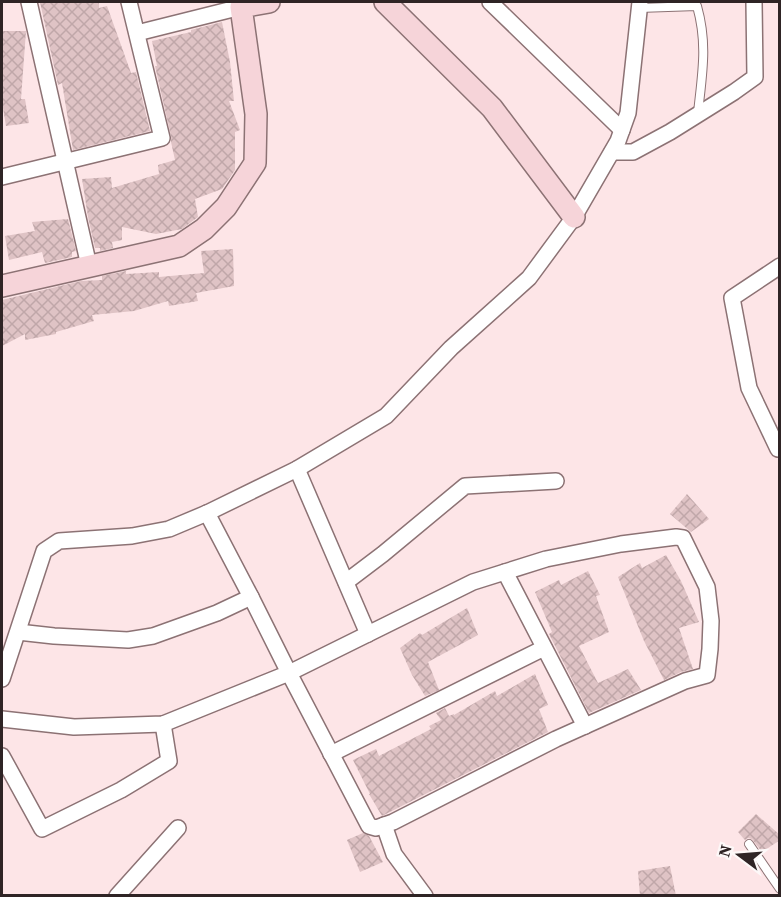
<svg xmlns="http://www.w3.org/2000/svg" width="781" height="897" font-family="'Source Serif 4',serif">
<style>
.building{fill:url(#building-cross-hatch)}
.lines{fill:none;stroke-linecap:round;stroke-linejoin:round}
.lane-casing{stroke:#8c7274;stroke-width:10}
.street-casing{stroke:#8c7274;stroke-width:18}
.secondary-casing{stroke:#8c7274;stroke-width:24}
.lane{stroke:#fff;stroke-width:8}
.street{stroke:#fff;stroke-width:15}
.secondary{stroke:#f6d4d9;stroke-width:21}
</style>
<defs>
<pattern id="building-cross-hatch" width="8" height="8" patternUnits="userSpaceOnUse" patternTransform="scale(1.5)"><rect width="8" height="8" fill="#dfc3c5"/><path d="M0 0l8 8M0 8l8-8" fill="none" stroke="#c0a7a9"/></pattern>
</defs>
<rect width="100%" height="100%" fill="#fde5e7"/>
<g class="building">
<path d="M40,2H99V8L107,6L131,73L136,72L150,131L73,150L62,83L58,85Z"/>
<path d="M222,22L230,62L234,101H229L240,130L235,132V170L222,189L195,199L198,217L182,229L156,234L122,227V240L112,242L113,248L100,251V248H95L88,217L82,179L111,177L112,188L159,174L158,165L175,160L171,142V136L155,66H157L152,41L191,32V30Z"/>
<path d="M2,31H26L21,99H25L29,123L6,126L2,102Z"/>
<path d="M68,219L76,251L72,252V257L45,263L42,252L9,260L5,236L35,231L32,222Z"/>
<path d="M233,249L234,286L196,293L198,301L169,306L168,301L134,311L92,315L94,321L56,332V334L25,340V334L2,346V300L81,281L102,280V276L126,271V274L159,272V277L204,273L201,251Z"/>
<path d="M687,494L709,519L691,532L670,514Z"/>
<path d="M666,555L681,581L699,622L679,628L693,669L681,672L664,680L644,641L618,577L640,563L642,568Z"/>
<path d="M588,571L600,595L596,596L609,632L579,646L598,683L628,669L641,690L589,713L549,634L552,632L535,592L559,580L561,585Z"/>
<path d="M467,608L478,635L428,662L439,690L425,696L412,675L400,648L420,633L422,635Z"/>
<path d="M535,674L548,705L539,709L548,732L382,816L369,794H370L353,760L376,749L379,756L431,729L429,726L441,720L436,713L445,708L449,716L454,714V715L495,691L497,696Z"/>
<path d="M756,814L780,835V840L762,852L752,839L748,838L745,840L738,832Z"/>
<path d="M363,833L369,836L383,862L360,872L347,840Z"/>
<path d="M670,866L676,896H640L638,871Z"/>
</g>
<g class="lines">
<defs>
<g id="lane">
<path d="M639,8L697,6C708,45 702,74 698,113"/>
<path d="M749,844L780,889"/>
</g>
<g id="street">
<path d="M29,2L89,266"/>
<path d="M490,2L622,130"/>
<path d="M137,33L241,7L239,2"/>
<path d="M612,152H633L670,132L734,92L755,77L754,2"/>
<path d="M2,177L162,138L129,2"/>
<path d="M778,449L749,388L732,298L780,266"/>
<path d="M297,469L368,634"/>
<path d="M676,537L683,538L707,587L711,621L710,649L707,675L685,681L556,739L393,822L376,828L369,826L289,673L473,582L546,559L621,544Z"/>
<path d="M505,572L585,726"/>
<path d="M346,582L383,554L465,486L556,481"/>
<path d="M18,632L54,636L128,640L153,636L217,613L251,597"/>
<path d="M2,679L44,551L59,541L132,536L169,529L207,513L297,469L386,416L451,348L529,278L574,217L618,141L628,113L640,2"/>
<path d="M2,719L74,727L163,724L289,673L251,597L207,513"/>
<path d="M331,754L544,648"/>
<path d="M2,756L42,829L121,790L169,761L163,724"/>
<path d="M384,825L394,854L425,896"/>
<path d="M117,896L178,828"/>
</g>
<g id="secondary">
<path d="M385,2L492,108L574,217"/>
<path d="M2,286L179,246L204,229L226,207L255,163L256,114L241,7L269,2"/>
</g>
</defs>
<use href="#lane" class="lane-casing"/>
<use href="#street" class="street-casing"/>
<use href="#secondary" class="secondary-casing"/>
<use href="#lane" class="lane"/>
<use href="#street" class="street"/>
<use href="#secondary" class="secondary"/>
</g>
<rect width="781" height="897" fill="none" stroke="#2f2425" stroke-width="6"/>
<g transform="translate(739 855) rotate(286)" stroke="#fdf8f8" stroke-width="4.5" paint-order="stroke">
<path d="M0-4.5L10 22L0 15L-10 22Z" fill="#2f2425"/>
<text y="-9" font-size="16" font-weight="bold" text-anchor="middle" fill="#2f2425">N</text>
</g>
</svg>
